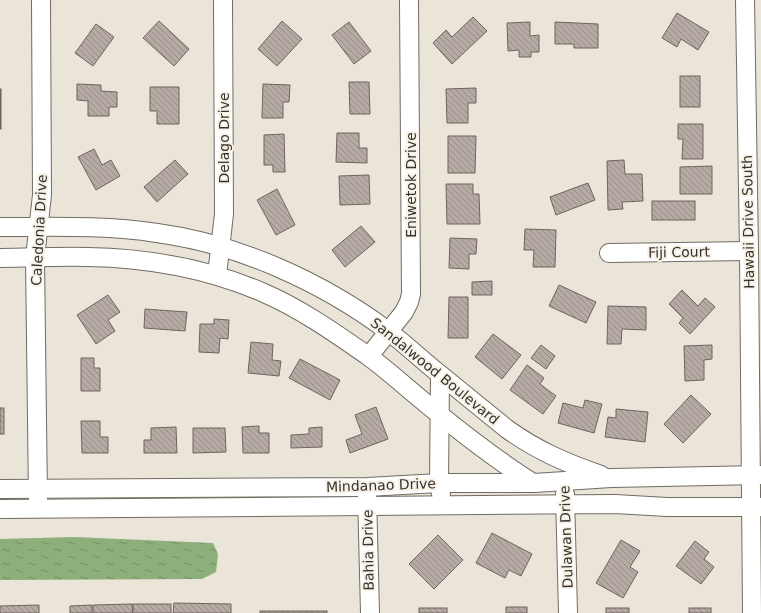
<svg xmlns="http://www.w3.org/2000/svg" width="761" height="613" font-family="'DejaVu Sans',sans-serif">
<style>
.water{fill:url(#water-ripples)}
.building{fill:url(#building-back-hatch);stroke:#6e645d}
.lines{fill:none;stroke-linecap:round;stroke-linejoin:round}
.minor-casing{stroke:#716c62;stroke-width:20}
.minor{stroke:#fff;stroke-width:18}
.labels{text-anchor:middle;dominant-baseline:central;stroke-width:4;stroke-linejoin:round;paint-order:stroke}
.street-label{font-size:14px;fill:#36332f;stroke:#f7f1e6}
</style>
<defs>
<pattern id="water-ripples" width="26" height="14" patternUnits="userSpaceOnUse"><rect width="26" height="14" fill="#8daf7a"/><path d="M2 4q2-2 4 0t4 0M15 11q2-2 4 0t4 0" fill="none" stroke="#748f64"/></pattern>
<pattern id="building-back-hatch" width="6" height="6" patternUnits="userSpaceOnUse"><rect width="6" height="6" fill="#b6aba4"/><path d="M-1 5l2 2M0 0l6 6M5-1l2 2" fill="none" stroke="#958c86"/></pattern>
</defs>
<rect width="100%" height="100%" fill="#eae4d9"/>
<path class="water" d="M74,537L213,543L218,554L216,572L202,579L0,580V539Z"/>
<g class="building">
<path d="M677,13L709,32L698,50L681,39L677,47L662,38Z"/>
<path d="M473,17L487,31L452,64L433,43L446,30L452,37Z"/>
<path d="M159,21L189,49L174,66L143,38Z"/>
<path d="M282,21L302,39L277,66L258,49Z"/>
<path d="M349,22L371,51L354,64L332,35Z"/>
<path d="M530,22V36L539,35V52H531V57H519V50L508,51L507,23Z"/>
<path d="M555,22L598,24V48H574V44H555Z"/>
<path d="M96,24L114,37L93,66L75,53Z"/>
<rect x="680" y="76" width="20" height="31"/>
<path d="M349,82H369L370,114H350Z"/>
<path d="M77,84L101,85V91L117,92V107H109V116H88V101L77,100Z"/>
<path d="M263,84L290,85L289,102H283V118H262Z"/>
<path d="M150,87H179V124H157V111H150Z"/>
<path d="M476,88V103H468V123H447L446,89Z"/>
<rect x="0" y="89" width="1" height="40"/>
<path d="M678,124H703V159H682L683,139H678Z"/>
<path d="M337,133H359V148H367V163L336,162Z"/>
<path d="M284,134L285,172H273V165H264V135Z"/>
<path d="M448,136H476L475,173H448Z"/>
<path d="M94,149L102,165L111,160L120,176L96,190L78,157Z"/>
<path d="M175,160L188,174L157,202L144,187Z"/>
<path d="M624,160L625,174H642L643,201L622,202L623,209L608,210L607,161Z"/>
<path d="M712,166V194H680V167Z"/>
<path d="M369,175L370,204L340,205L339,176Z"/>
<path d="M588,183L595,200L556,215L550,197Z"/>
<path d="M446,184H473V194H479L480,224H447Z"/>
<path d="M277,189L295,225L276,235L257,200Z"/>
<rect x="652" y="201" width="43" height="19"/>
<path d="M361,226L375,242L345,267L332,250Z"/>
<path d="M525,229L556,230L555,267H533L534,250H524Z"/>
<path d="M450,238L477,239L476,254H469V269L449,268Z"/>
<path d="M492,281V295H472V282Z"/>
<path d="M559,285L596,302L586,323L549,306Z"/>
<path d="M682,290L698,306L705,298L715,307L690,334L679,323L683,318L669,304Z"/>
<path d="M108,295L120,312L108,320L115,331L96,344L77,315Z"/>
<path d="M449,297H468V338H448Z"/>
<path d="M608,306L646,307V330L622,329L621,344H607Z"/>
<path d="M145,309L187,312L185,331L144,328Z"/>
<path d="M214,319L229,320L228,339L220,338L219,353L199,352L200,324H214Z"/>
<path d="M493,334L521,355L502,379L475,357Z"/>
<path d="M251,342L273,344L272,360L281,361L279,376L248,373Z"/>
<path d="M541,345L555,356L546,369L531,358Z"/>
<path d="M712,345V359L704,360V380L685,381L684,346Z"/>
<path d="M81,358H94V368H100V391H81Z"/>
<path d="M300,359L340,380L330,400L289,378Z"/>
<path d="M527,365L544,378L540,384L556,396L543,414L510,390Z"/>
<path d="M691,395L711,414L683,443L664,424Z"/>
<path d="M585,400L602,404L594,433L558,423L563,403L583,408Z"/>
<path d="M376,407L388,439L350,453L346,440L362,434L355,415Z"/>
<rect x="0" y="408" width="4" height="26"/>
<path d="M616,409L648,412L645,442L605,437L608,417L616,418Z"/>
<path d="M81,421H100V437H108V453H82Z"/>
<path d="M259,426V433H269V453H243L242,427Z"/>
<path d="M176,427L177,453H144V440H151V428Z"/>
<path d="M322,427V447L291,448V435L309,434V428Z"/>
<path d="M193,428H225L226,452L193,453Z"/>
<path d="M492,533L532,554L521,576L509,570L505,578L476,563Z"/>
<path d="M438,535L463,560L434,589L409,564Z"/>
<path d="M621,540L640,551L630,567L638,572L623,598L596,583Z"/>
<path d="M695,541L709,552L704,559L714,567L701,584L676,566Z"/>
<path d="M174,603L231,604V613H173Z"/>
<path d="M132,604L133,613H93V605Z"/>
<rect x="133" y="604" width="38" height="9"/>
<path d="M39,605V613H0V606Z"/>
<path d="M92,605V613H70V606Z"/>
<rect x="506" y="607" width="21" height="6"/>
<rect x="419" y="608" width="28" height="5"/>
<rect x="606" y="608" width="23" height="5"/>
<rect x="689" y="608" width="22" height="5"/>
<rect x="260" y="611" width="67" height="2"/>
</g>
<g class="lines">
<defs>
<g id="minor">
<path d="M745,0L749,251L752,613"/>
<path d="M0,227C52,227 105,225 157,233C239,244 322,282 388,331C405,344 421,359 437,372C460,391 484,410 507,429C538,451 566,463 601,475"/>
<path d="M609,253L749,251"/>
<path d="M0,258C29,258 59,256 88,257C148,258 209,269 264,293C301,309 335,333 368,356C385,368 401,383 417,396C454,427 492,457 533,483"/>
<path d="M217,275L224,214L223,0"/>
<path d="M369,356L404,312L409,302L411,294L409,0"/>
<path d="M440,375L439,483L441,494"/>
<path d="M0,489L367,487L439,483H534L611,478L761,475"/>
<path d="M367,494L370,613"/>
<path d="M565,494L568,613"/>
<path d="M38,500L35,258L42,195L41,0"/>
<path d="M0,509L615,504L667,507H761"/>
</g>
</defs>
<use href="#minor" class="minor-casing"/>
<use href="#minor" class="minor"/>
</g>
<g class="labels">
<g class="street-label">
<text transform="translate(224 138) rotate(-90)">Delago Drive</text>
<text transform="translate(411 185) rotate(-90)">Eniwetok Drive</text>
<text transform="translate(748 222) rotate(-91)">Hawaii Drive South</text>
<text transform="translate(39 230) rotate(-87)">Caledonia Drive</text>
<text transform="translate(679 252) rotate(-1)">Fiji Court</text>
<text transform="translate(435 371) rotate(39)">Sandalwood Boulevard</text>
<text transform="translate(381 485) rotate(-2)">Mindanao Drive</text>
<text transform="translate(566 537) rotate(-92)">Dulawan Drive</text>
<text transform="translate(368 550) rotate(-91)">Bahia Drive</text>
</g>
</g>
</svg>
